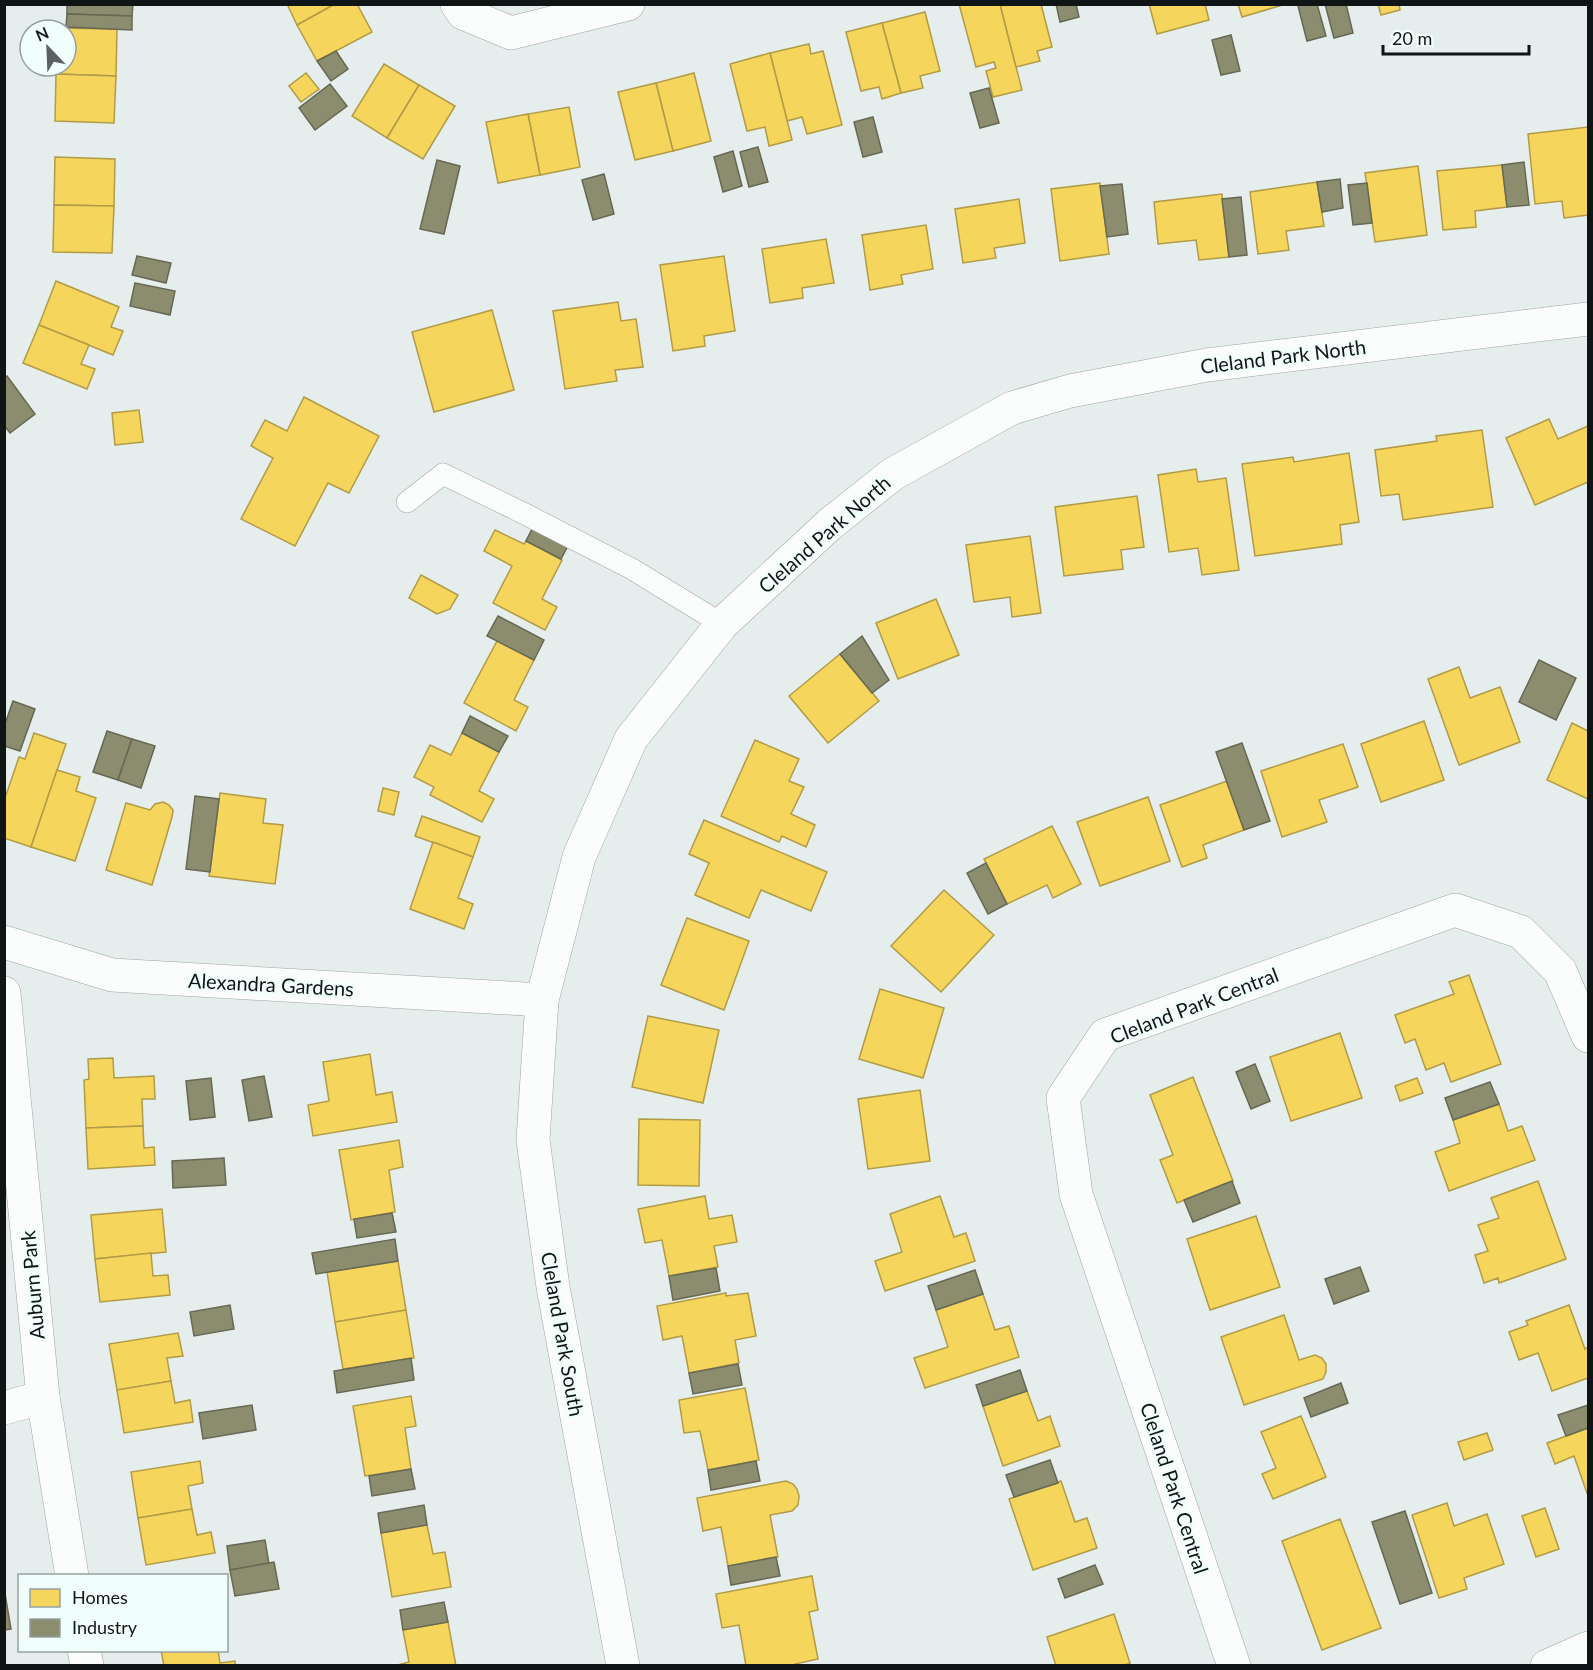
<svg xmlns="http://www.w3.org/2000/svg" width="1593" height="1670" font-family="Lato,sans-serif">
<style>
.homes{fill:#f6d55c;stroke:#b19b46;stroke-width:1.5}
.industry{fill:#8c8c6e;stroke:#666853;stroke-width:1.5}
.lines{fill:none;stroke-linecap:round;stroke-linejoin:round}
.lane-casing{stroke:#9ea5a3;stroke-width:22}
.street-casing{stroke:#9ea5a3;stroke-width:34}
.lane{stroke:#fbfcfc;stroke-width:21}
.street{stroke:#fbfcfc;stroke-width:33}
.labels{text-anchor:middle;dominant-baseline:central;stroke-width:6;stroke-linejoin:round;paint-order:stroke}
.street-label{font-size:20px;fill:#0f1514;stroke:#f1fffc}
</style>
<rect width="100%" height="100%" fill="#e5eeec"/>
<g class="homes">
<path d="M287,4H335L297,25Z"/>
<path d="M335,4H357L372,32L317,61L297,25Z"/>
<path d="M959,4H1000L1022,90L993,97L986,71L996,68L994,62L976,67Z"/>
<path d="M1000,4H1041L1052,47L1037,51L1040,61L1016,67Z"/>
<path d="M1149,4H1205L1209,20L1157,34Z"/>
<path d="M1238,4H1286L1242,17Z"/>
<path d="M1378,4H1399L1400,10L1381,15Z"/>
<path d="M925,12L940,71L920,76L923,88L901,93L882,23Z"/>
<path d="M882,23L901,93L882,99L879,87L861,91L846,32Z"/>
<path d="M58,28L117,29L116,76L56,74L57,66H66V30H58Z"/>
<path d="M809,44L811,54L823,51L842,125L807,134L802,117L787,121L770,53Z"/>
<path d="M770,53L792,140L769,146L765,127L747,131L730,64Z"/>
<path d="M384,64L419,85L387,138L352,116Z"/>
<path d="M306,73L319,89L301,102L289,86Z"/>
<path d="M694,73L711,141L673,151L656,83Z"/>
<path d="M56,74L116,76L114,123L55,121Z"/>
<path d="M656,83L673,151L635,160L618,92Z"/>
<path d="M419,85L455,106L423,159L387,138Z"/>
<path d="M569,107L580,167L540,175L528,114Z"/>
<path d="M528,114L540,175L498,183L486,122Z"/>
<path d="M1588,127V215L1564,218L1562,201L1535,204L1528,134Z"/>
<path d="M55,157L115,159L114,206L54,205Z"/>
<path d="M1502,165L1507,207L1475,211L1476,227L1443,230L1437,171Z"/>
<path d="M1418,166L1427,235L1375,242L1365,173Z"/>
<path d="M1317,182L1324,226L1286,231L1289,250L1258,254L1250,192Z"/>
<path d="M1100,183L1109,254L1060,261L1051,189Z"/>
<path d="M1222,194L1229,257L1199,260L1196,240L1158,244L1154,202Z"/>
<path d="M1019,199L1025,243L994,248L996,258L963,263L955,209Z"/>
<path d="M54,205L114,206L112,253L53,252Z"/>
<path d="M926,225L933,269L901,275L903,284L870,290L862,235Z"/>
<path d="M826,239L834,283L802,288L803,298L770,303L762,249Z"/>
<path d="M724,256L735,331L704,336L705,346L673,351L660,265Z"/>
<path d="M56,281L119,307L111,327L123,331L113,355L39,325Z"/>
<path d="M618,302L621,321L636,319L643,367L615,370L617,381L565,389L553,311Z"/>
<path d="M492,310L514,390L434,412L412,332Z"/>
<path d="M39,325L89,345L81,364L95,369L87,389L23,363Z"/>
<path d="M304,397L379,436L349,493L328,483L295,546L241,519L273,458L251,446L265,420L287,431Z"/>
<path d="M139,410L143,442L115,445L112,413Z"/>
<path d="M1549,419L1558,439L1588,426V482L1535,505L1506,438Z"/>
<path d="M1482,430L1493,507L1403,520L1399,494L1381,496L1375,450L1437,441L1436,436Z"/>
<path d="M1349,453L1359,522L1340,525L1342,544L1255,556L1242,464L1293,457L1294,462Z"/>
<path d="M1196,469L1198,482L1226,478L1239,570L1202,575L1198,548L1169,552L1158,475Z"/>
<path d="M1137,496L1144,547L1121,550L1123,569L1064,576L1055,507Z"/>
<path d="M495,530L524,544L526,541L562,560L542,599L557,607L545,630L493,603L512,566L484,551Z"/>
<path d="M1030,536L1041,613L1012,617L1010,597L974,602L966,545Z"/>
<path d="M421,575L458,595L450,609L437,614L409,598Z"/>
<path d="M936,599L959,655L898,679L876,623Z"/>
<path d="M497,641L534,660L514,700L528,707L516,731L464,703Z"/>
<path d="M840,654L879,701L828,743L789,696Z"/>
<path d="M1459,667L1470,698L1500,687L1520,742L1459,765L1428,679Z"/>
<path d="M1424,721L1444,780L1381,802L1361,744Z"/>
<path d="M1572,723L1588,731V799L1547,780Z"/>
<path d="M34,733L66,744L31,847L4,838V801L19,757L25,759Z"/>
<path d="M462,733L499,752L479,791L494,799L482,822L430,795L434,787L414,777L430,745L451,755Z"/>
<path d="M755,740L799,759L789,781L804,787L791,814L815,825L806,847L782,836L779,842L721,816Z"/>
<path d="M1343,744L1358,787L1319,800L1327,822L1282,837L1261,771Z"/>
<path d="M57,770L80,777L76,791L96,798L75,861L31,847Z"/>
<path d="M1227,781L1244,830L1203,845L1207,858L1182,867L1160,805Z"/>
<path d="M383,788L399,792L394,815L378,811Z"/>
<path d="M220,793L266,799L263,823L283,825L275,884L209,876Z"/>
<path d="M1148,797L1170,861L1100,886L1077,822Z"/>
<path d="M163,802L169,805L173,810L172,817L152,885L106,870L126,803L150,810L155,804Z"/>
<path d="M422,816L480,837L473,857L415,836Z"/>
<path d="M704,820L827,872L811,911L761,890L749,918L695,895L709,863L689,854Z"/>
<path d="M1052,826L1081,884L1053,898L1047,885L1007,904L984,859Z"/>
<path d="M433,842L473,857L458,898L473,904L464,929L410,909Z"/>
<path d="M944,890L994,935L941,992L891,946Z"/>
<path d="M687,918L749,941L724,1010L661,985Z"/>
<path d="M1469,975L1501,1064L1451,1082L1444,1063L1426,1070L1415,1039L1405,1043L1395,1015L1454,994L1449,982Z"/>
<path d="M880,989L944,1008L923,1078L859,1059Z"/>
<path d="M648,1016L719,1030L703,1103L632,1087Z"/>
<path d="M1340,1033L1362,1098L1291,1121L1270,1057Z"/>
<path d="M370,1054L376,1095L392,1092L397,1122L313,1136L308,1105L329,1101L323,1062Z"/>
<path d="M113,1058L114,1078L154,1076L155,1099H142L143,1126L86,1128L84,1080L89,1079L88,1059Z"/>
<path d="M1193,1077L1233,1181L1177,1203L1160,1160L1173,1155L1150,1095Z"/>
<path d="M1417,1078L1423,1093L1400,1101L1395,1086Z"/>
<path d="M920,1090L930,1161L868,1169L858,1099Z"/>
<path d="M1499,1104L1508,1131L1522,1126L1535,1160L1449,1191L1435,1152L1460,1143L1453,1120Z"/>
<path d="M639,1119L700,1120L699,1186L638,1185Z"/>
<path d="M143,1126L144,1148L154,1147L155,1165L88,1169L86,1128Z"/>
<path d="M399,1140L403,1167L389,1170L395,1212L351,1220L339,1150Z"/>
<path d="M1538,1181L1566,1259L1499,1283L1498,1278L1484,1283L1475,1255L1488,1251L1478,1225L1499,1218L1491,1198Z"/>
<path d="M705,1196L709,1219L732,1215L737,1242L714,1246L718,1267L669,1276L662,1240L645,1243L638,1209Z"/>
<path d="M940,1196L954,1237L966,1233L975,1261L885,1291L875,1261L902,1252L890,1214Z"/>
<path d="M162,1209L166,1252L95,1259L91,1215Z"/>
<path d="M1256,1216L1280,1287L1210,1310L1187,1239Z"/>
<path d="M151,1253L153,1276L168,1275L170,1295L100,1302L95,1259Z"/>
<path d="M398,1261L406,1310L335,1322L327,1272Z"/>
<path d="M726,1293V1296L748,1293L756,1336L735,1340L739,1363L689,1373L682,1336L663,1340L657,1306Z"/>
<path d="M983,1294L995,1330L1009,1326L1019,1357L925,1388L914,1358L948,1347L936,1310Z"/>
<path d="M1569,1305L1585,1349L1588,1347V1378L1552,1391L1538,1353L1519,1360L1509,1332L1528,1325L1526,1321Z"/>
<path d="M406,1310L414,1358L343,1369L335,1322Z"/>
<path d="M1284,1315L1299,1360L1315,1355L1322,1358L1326,1364V1372L1323,1379L1244,1405L1221,1337Z"/>
<path d="M178,1333L183,1356L167,1358L171,1381L117,1390L109,1344Z"/>
<path d="M171,1381L175,1403L190,1400L193,1422L124,1433L117,1390Z"/>
<path d="M745,1388L759,1460L708,1470L700,1431L684,1433L679,1400Z"/>
<path d="M1027,1391L1038,1421L1050,1416L1060,1446L1003,1466L983,1406Z"/>
<path d="M411,1396L416,1426L405,1428L411,1469L365,1476L353,1406Z"/>
<path d="M1301,1416L1326,1477L1273,1499L1262,1474L1276,1468L1261,1432Z"/>
<path d="M1588,1428V1496L1574,1456L1555,1464L1547,1443Z"/>
<path d="M1487,1433L1493,1450L1464,1460L1458,1442Z"/>
<path d="M200,1461L203,1483L188,1486L192,1509L138,1518L131,1472Z"/>
<path d="M786,1481L793,1484L797,1489L799,1496L798,1505L792,1511L770,1515L778,1557L728,1566L721,1527L703,1531L697,1498Z"/>
<path d="M1061,1481L1075,1522L1087,1518L1097,1548L1033,1570L1009,1499Z"/>
<path d="M1447,1503L1454,1526L1487,1514L1504,1564L1464,1578L1467,1589L1439,1598L1412,1515Z"/>
<path d="M1545,1508L1559,1549L1536,1557L1522,1516Z"/>
<path d="M192,1509L197,1535L211,1532L215,1553L146,1565L138,1518Z"/>
<path d="M1340,1519L1381,1628L1322,1650L1282,1541Z"/>
<path d="M427,1525L433,1554L445,1552L451,1587L392,1597L381,1533Z"/>
<path d="M812,1576L818,1610L809,1612L818,1659L795,1664V1666H746L739,1625L722,1628L716,1594Z"/>
<path d="M1114,1614L1130,1663L1123,1666H1056L1047,1637Z"/>
<path d="M448,1622L456,1666H394L409,1662L403,1630Z"/>
<path d="M161,1650H218L220,1663L235,1661V1666H164Z"/>
</g>
<g class="industry">
<path d="M67,4H133L132,16L67,14Z"/>
<path d="M1056,4H1076L1079,17L1060,22Z"/>
<path d="M1304,4H1317L1326,36L1307,41L1298,6Z"/>
<path d="M1325,4H1346L1353,33L1334,38Z"/>
<path d="M67,14L132,16V30L66,27Z"/>
<path d="M1231,35L1240,71L1221,75L1212,40Z"/>
<path d="M336,51L348,69L331,81L317,61Z"/>
<path d="M330,84L347,106L315,130L299,108Z"/>
<path d="M989,88L999,123L980,128L970,93Z"/>
<path d="M873,117L882,152L863,157L854,122Z"/>
<path d="M758,147L768,182L749,187L740,152Z"/>
<path d="M733,151L742,186L723,192L714,157Z"/>
<path d="M437,160L460,166L444,234L420,229Z"/>
<path d="M1524,162L1529,205L1507,207L1502,165Z"/>
<path d="M604,174L614,214L593,220L582,180Z"/>
<path d="M1340,179L1343,208L1322,212L1317,182Z"/>
<path d="M1367,183L1372,223L1353,225L1348,185Z"/>
<path d="M1122,184L1128,234L1107,237L1100,186Z"/>
<path d="M1241,197L1247,255L1229,257L1222,199Z"/>
<path d="M137,256L171,263L166,283L132,275Z"/>
<path d="M135,283L175,291L170,315L130,306Z"/>
<path d="M7,376L35,414L10,433L4,425V378Z"/>
<path d="M536,521L571,540L561,559L526,541Z"/>
<path d="M498,616L544,640L534,660L487,636Z"/>
<path d="M862,636L889,680L872,693L840,654Z"/>
<path d="M1539,660L1576,678L1556,720L1519,702Z"/>
<path d="M13,701L35,709L20,751L4,746V727Z"/>
<path d="M470,716L508,736L499,752L462,733Z"/>
<path d="M107,731L132,739L118,780L93,772Z"/>
<path d="M132,739L155,746L141,788L118,780Z"/>
<path d="M1242,743L1270,821L1244,830L1216,752Z"/>
<path d="M195,796L219,799L210,872L186,869Z"/>
<path d="M986,863L1007,904L988,914L967,873Z"/>
<path d="M1255,1064L1270,1101L1251,1109L1236,1072Z"/>
<path d="M264,1076L272,1117L249,1121L242,1080Z"/>
<path d="M211,1078L215,1117L190,1120L186,1081Z"/>
<path d="M1490,1082L1499,1104L1453,1120L1445,1098Z"/>
<path d="M224,1158L226,1185L173,1188L172,1161Z"/>
<path d="M1232,1181L1240,1203L1193,1222L1184,1200Z"/>
<path d="M392,1213L396,1232L357,1238L354,1219Z"/>
<path d="M395,1239L398,1261L316,1274L312,1253Z"/>
<path d="M1360,1267L1369,1291L1334,1304L1325,1279Z"/>
<path d="M716,1268L720,1291L673,1300L669,1276Z"/>
<path d="M975,1270L983,1294L936,1310L928,1286Z"/>
<path d="M230,1305L234,1329L194,1336L190,1312Z"/>
<path d="M411,1358L414,1380L337,1393L334,1371Z"/>
<path d="M738,1364L742,1385L693,1394L689,1373Z"/>
<path d="M1020,1370L1027,1391L983,1406L976,1385Z"/>
<path d="M1341,1383L1348,1403L1311,1417L1304,1398Z"/>
<path d="M252,1405L256,1430L203,1439L199,1413Z"/>
<path d="M1588,1405V1428L1566,1436L1558,1415Z"/>
<path d="M1050,1460L1058,1483L1014,1497L1006,1475Z"/>
<path d="M756,1461L760,1481L711,1490L708,1470Z"/>
<path d="M411,1469L415,1489L372,1496L369,1476Z"/>
<path d="M424,1505L427,1525L381,1533L378,1513Z"/>
<path d="M1405,1511L1432,1593L1400,1604L1372,1522Z"/>
<path d="M265,1540L269,1564L230,1570L227,1546Z"/>
<path d="M776,1557L780,1576L731,1585L728,1566Z"/>
<path d="M274,1562L279,1589L235,1596L230,1570Z"/>
<path d="M1095,1565L1103,1584L1065,1598L1058,1579Z"/>
<path d="M4,1588L11,1629L4,1630Z"/>
<path d="M444,1602L448,1622L403,1630L400,1610Z"/>
</g>
<g class="lines">
<defs>
<path id="lane" d="M407,502L443,474L525,514L632,569L722,624"/>
<g id="street">
<path d="M457,4L463,13L511,33L628,4"/>
<path d="M4,942L112,975L542,1000"/>
<path d="M4,993L43,1397L72,1576"/>
<path d="M4,1408L43,1397"/>
<path d="M84,1650L87,1666"/>
<path d="M623,1666L553,1287L533,1140L542,1000L579,857L631,739L722,624L830,524L893,474L1012,408L1070,391L1207,365L1588,319"/>
<path d="M1234,1666L1076,1194L1063,1098L1105,1035L1455,910L1521,932L1560,971L1588,1036"/>
<path d="M1547,1666L1588,1648"/>
</g>
</defs>
<use href="#lane" class="lane-casing"/>
<use href="#street" class="street-casing"/>
<use href="#lane" class="lane"/>
<use href="#street" class="street"/>
</g>
<g class="labels">
<g class="street-label">
<text transform="translate(1283 356) rotate(-7)">Cleland Park North</text>
<text transform="translate(824 534) rotate(-41)">Cleland Park North</text>
<text transform="translate(271 984) rotate(3)">Alexandra Gardens</text>
<text transform="translate(1194 1005) rotate(-21)">Cleland Park Central</text>
<text transform="translate(32 1285) rotate(-95)">Auburn Park</text>
<text transform="translate(563 1334) rotate(80)">Cleland Park South</text>
<text transform="translate(1175 1488) rotate(72)">Cleland Park Central</text>
</g>
</g>
<rect width="1593" height="1670" fill="none" stroke="#0f1514" stroke-width="12"/>
<rect x="18" y="1574" width="210" height="78" fill="#f1fffc" stroke="#97a19f" stroke-width="1.5"/>
<rect x="30" y="1589" width="30" height="18" fill="#f6d55c" stroke="#97a19f" stroke-width="1.5"/>
<text x="72" y="1604" font-size="18" fill="#0f1514">Homes</text>
<rect x="30" y="1619" width="30" height="18" fill="#8c8c6e" stroke="#97a19f" stroke-width="1.5"/>
<text x="72" y="1634" font-size="18" fill="#0f1514">Industry</text>
<g transform="translate(48 48) rotate(337)"><circle r="28" fill="#f1fffc" stroke="#97a19f" stroke-width="1.5"/>
<path d="M0-4.5L10 22L0 15L-10 22Z" fill="#5a6160"/>
<text y="-9" font-size="16" font-weight="bold" text-anchor="middle" fill="#0f1514">N</text>
</g>
<path d="M1383 45v9h146v-9" fill="none" stroke="#0f1514" stroke-width="3"/>
<text x="1392" y="45" font-size="18" fill="#0f1514" stroke="#f1fffc" stroke-width="4.5" paint-order="stroke">20 m</text>
</svg>
